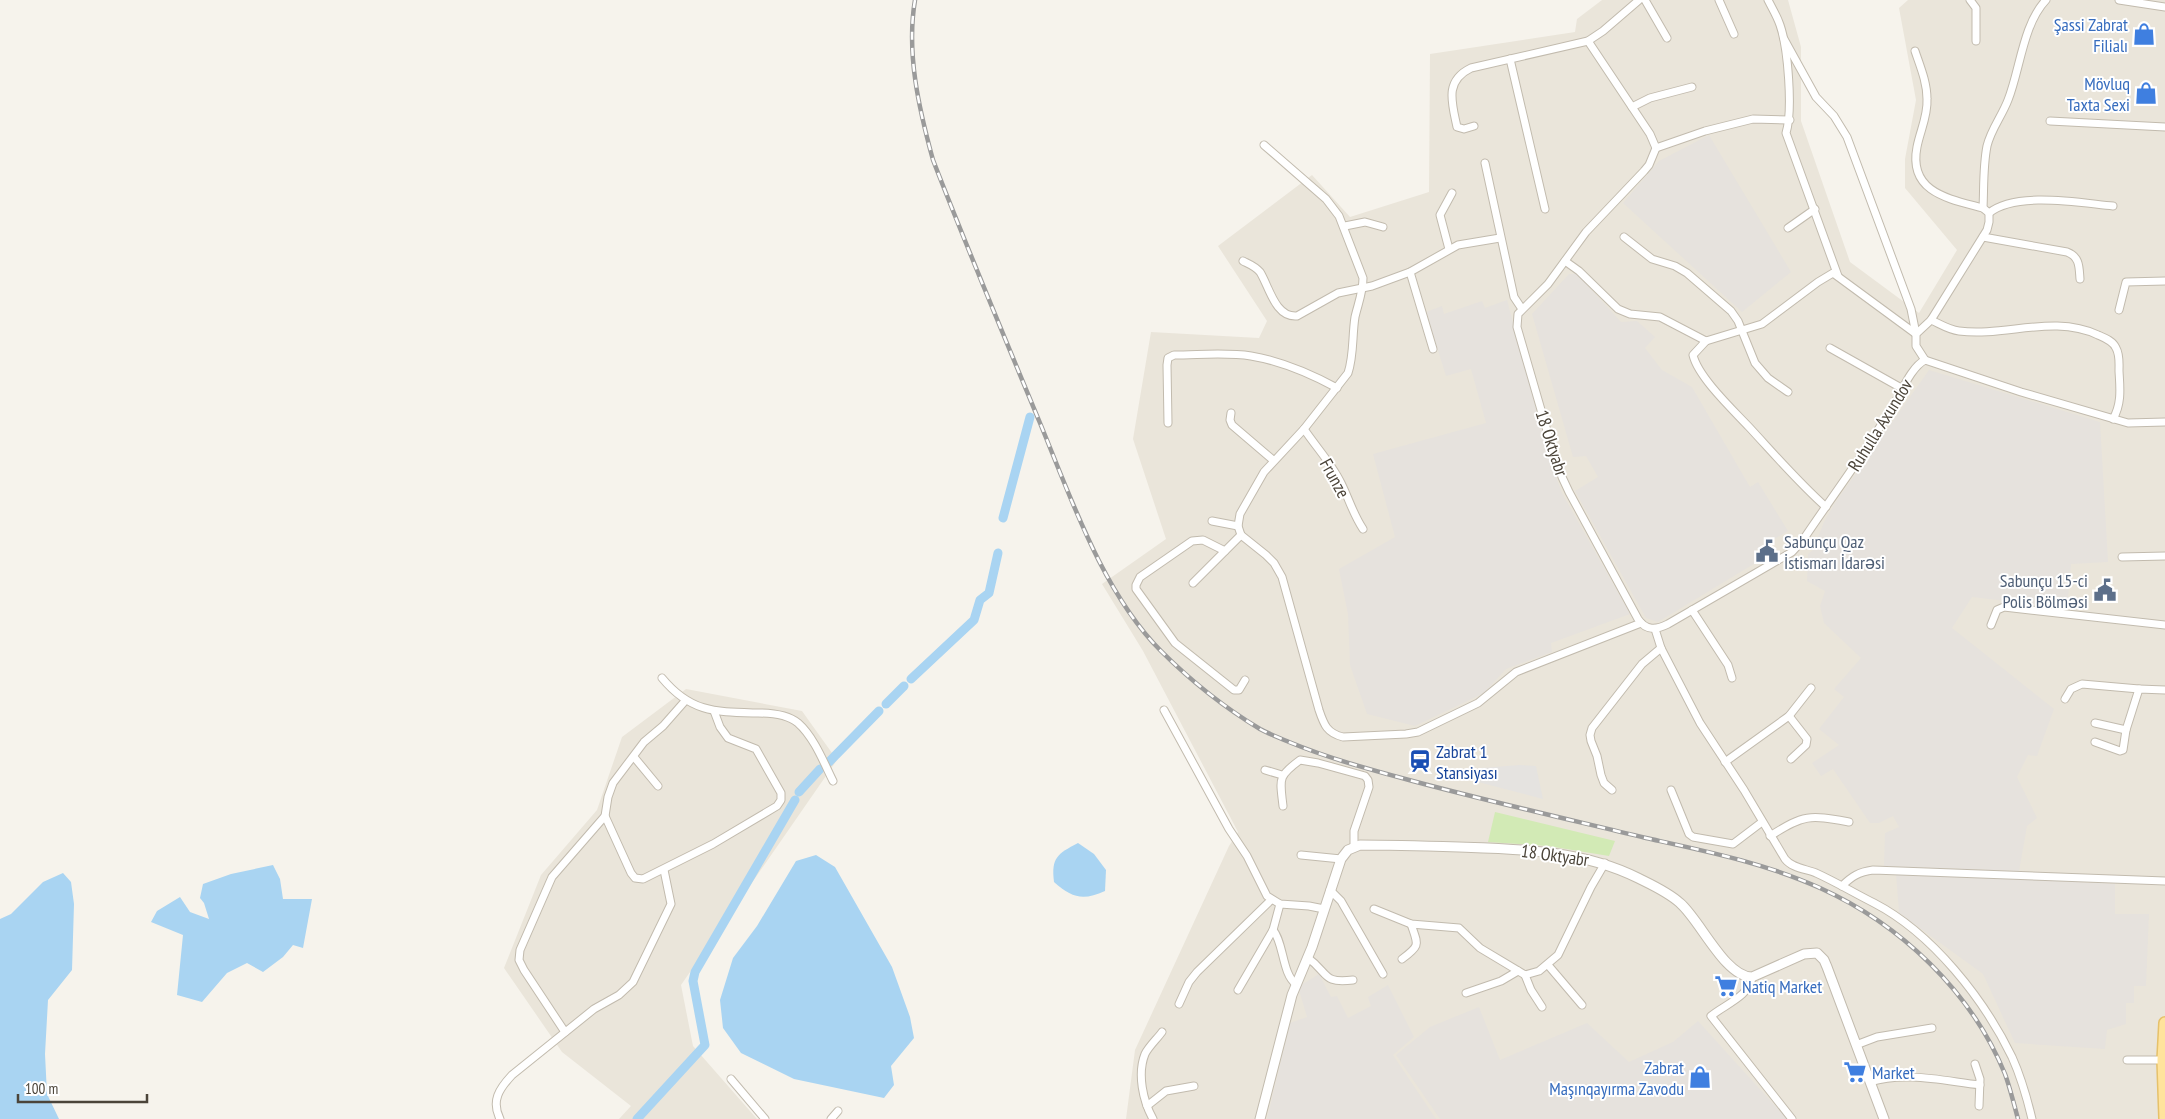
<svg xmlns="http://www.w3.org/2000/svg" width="2165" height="1119" font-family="'PT Sans Narrow',sans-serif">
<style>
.residential{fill:#eae5da}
.industrial{fill:#e6e2dd}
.green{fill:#d2eab5}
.parking{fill:#e5e3e0}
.water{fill:#a9d4f2}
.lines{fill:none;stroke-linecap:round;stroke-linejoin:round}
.canal{stroke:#a9d4f2;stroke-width:9}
.minor-casing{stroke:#c2bbae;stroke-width:9}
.tertiary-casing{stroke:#c2bbae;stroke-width:11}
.primary-casing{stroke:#e6c16a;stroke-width:14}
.minor{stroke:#fff;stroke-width:7}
.tertiary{stroke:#fff;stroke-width:9}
.primary{stroke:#ffe39c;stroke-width:11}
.rail-casing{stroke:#9a9a9a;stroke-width:4.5}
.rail{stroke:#fff;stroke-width:2.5;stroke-dasharray:8;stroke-linecap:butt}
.labels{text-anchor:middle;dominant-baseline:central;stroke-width:4;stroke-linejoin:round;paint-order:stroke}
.shop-label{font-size:18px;fill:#366cbe;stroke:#fff;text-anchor:end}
.street-label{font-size:18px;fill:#4b4439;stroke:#fff}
.service-label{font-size:18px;fill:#4e5e75;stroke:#fff;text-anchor:start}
.transit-label{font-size:18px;fill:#164399;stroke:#fff;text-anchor:start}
</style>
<rect width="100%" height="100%" fill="#f6f3ec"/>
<g class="residential">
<path d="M1602,0H1788L1801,47V121L1850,262L1919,313L1957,250L1905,188V159L1916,100L1899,8L1908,0H2165V1119H1126L1135,1050L1229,846L1238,832L1143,651L1102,584L1166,539L1133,439L1151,332L1259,338L1267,321L1218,246L1312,175L1350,217L1429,192L1430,54L1575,32L1577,19Z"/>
<path d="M686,689L802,711L837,760L681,985L693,1046L757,1119H619L631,1106L562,1052L504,968L541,875L597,810L622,737Z"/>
</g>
<g class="industrial">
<path d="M1709,135L1791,272L1742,312L1623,203L1659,161Z"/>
<path d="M1569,274H1577L1621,322L1637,321L1655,337L1645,348L1662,370L1692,387L1750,487L1758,482L1788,531L1756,550L1762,559L1658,622L1646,618L1575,491L1598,477L1586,456L1573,457L1532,314Z"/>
<path d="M1507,300L1551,463L1562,493L1630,614L1551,643L1552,652L1506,669L1484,693L1415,726L1367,714L1350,665L1348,614L1339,569L1395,537L1373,454L1486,423L1471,369L1446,376L1426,312L1442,306L1444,314L1482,301L1485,308Z"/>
<path d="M1929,370L2100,422L2108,562L2071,564L2067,608L1972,597L1952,628L2054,709L2037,756L2028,755L2017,777L2037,818L2027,826L2019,871L1884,866L1885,833L1899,827L1893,816L1879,823H1870L1833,769L1821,776L1812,763L1839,745L1819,729L1844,697L1834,689L1861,658L1824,623L1820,606L1825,591L1807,581L1808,554L1813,550L1824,522L1835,503Z"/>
<path d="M1896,873L2115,884V914H2149L2146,986H2134V1003H2126V1024L2107,1030L2105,1049L2015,1043L1983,974L1899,913Z"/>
<path d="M1319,974L1331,997L1337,996L1348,1018L1371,1006L1368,997L1388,985L1414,1037L1393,1055L1436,1119H1267L1290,1023L1307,1017L1298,987Z"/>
<path d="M1479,1007L1500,1060L1587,1023L1629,1062L1673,1042L1698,1021L1787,1119H1440L1396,1055L1430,1027Z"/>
</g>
<path class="green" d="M1495,812L1615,841L1609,856L1548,846L1488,842Z"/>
<path class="parking" d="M1520,765L1536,766L1543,799L1467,779L1468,769Z"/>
<g class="water">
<path d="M1078,843L1094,854L1106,870L1105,891C1083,901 1072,898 1054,882C1051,858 1057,854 1078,843Z"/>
<path d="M816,855L835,867L892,967L910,1017L914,1038L891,1066L894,1085L884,1098L794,1079L741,1053L723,1028L720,1000L733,958L757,926L796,861Z"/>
<path d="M273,865L280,879L283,899H312L303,948L293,945L283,957L263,972L247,963L227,973L202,1002L177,995L183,935L151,922L157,911L180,897L190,912L209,919L204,903L200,898L203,884L231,874Z"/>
<path d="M63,873L71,882L74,904L72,970L48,1000L45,1054L47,1094L59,1119H0V919L11,914L43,882Z"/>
</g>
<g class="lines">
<g class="canal">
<path d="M1003,518L1030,417"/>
<path d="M911,679L974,620L980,600L989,593L998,553"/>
<path d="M886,704L904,686"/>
<path d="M829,762L879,711"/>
<path d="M799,792L820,769"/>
<path d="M637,1119L705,1045L693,981L695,972L795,800"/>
</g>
<defs>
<g id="minor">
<path d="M1645,0L1667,38"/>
<path d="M1719,0L1734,34"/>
<path d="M1768,0C1772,8 1777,16 1780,25C1788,48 1793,110 1786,133L1838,276"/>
<path d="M1970,0L1976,8V41"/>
<path d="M2119,0L2165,7"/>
<path d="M1588,41L1650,134L1656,148L1649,165L1644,171L1586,232L1548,284L1518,314L1517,327L1548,434L1562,477L1569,492L1638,619C1646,631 1656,630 1668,624L1792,552L1803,540C1835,492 1870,447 1898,397C1904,386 1913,366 1925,360L2021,392L2128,423L2165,422"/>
<path d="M1915,51C1920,66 1927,82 1927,99C1928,116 1920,131 1917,147C1908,193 1950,199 1983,208"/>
<path d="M1510,59L1545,209"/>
<path d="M1632,107L1650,98L1692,87"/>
<path d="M2050,121L2165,127"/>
<path d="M1474,126L1464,129L1457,127C1452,103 1444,81 1471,68L1588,41L1603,31L1639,0"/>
<path d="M1264,145L1326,199L1339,216L1363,278C1363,292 1358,304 1355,317C1352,336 1354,355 1348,373L1304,429L1264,472L1240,514L1238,526L1241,535L1266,555L1274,563L1282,577L1319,710C1324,725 1327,733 1343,737L1406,734L1418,732L1478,703L1516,672L1641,623"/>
<path d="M1656,148L1705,131L1753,119L1790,120"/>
<path d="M1485,163L1514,297L1522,309"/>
<path d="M1989,213C2016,191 2080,203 2113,206"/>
<path d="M1345,226L1365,222L1383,227"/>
<path d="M1788,228L1815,209"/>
<path d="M1624,237L1652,259L1675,266L1687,273L1731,311L1738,321L1755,363L1768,378L1788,392"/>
<path d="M1983,237L2067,252C2080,257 2079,267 2080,279"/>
<path d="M1449,249L1440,215L1452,193"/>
<path d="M1243,261C1249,264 1255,266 1260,272C1269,286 1275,318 1297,316L1338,293L1372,286L1410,272L1458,245L1500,238"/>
<path d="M1565,261L1579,271L1618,309L1630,314L1660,317L1706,341L1762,324L1818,282L1833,273L1916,334L1911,309L1847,137L1834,116L1816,97L1784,39"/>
<path d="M1410,272L1433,349"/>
<path d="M2119,310L2126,282L2165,281"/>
<path d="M1931,320C1940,324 1949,330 1959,331C2006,337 2054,314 2098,335C2105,338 2113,341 2116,348C2120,355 2119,363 2119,371C2120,388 2122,403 2113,419"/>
<path d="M1706,341L1693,355C1698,377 1733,410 1749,427C1774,454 1798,482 1826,507"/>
<path d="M1830,348L1903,389"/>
<path d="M1925,360L1916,346V334L1931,320L1987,230L1989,222V213L1983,208C1984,187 1983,166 1987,146C1991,129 2002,116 2008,100C2020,70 2023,24 2046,0"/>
<path d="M1231,413L1230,420L1232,425L1273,460"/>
<path d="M1168,423L1167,365L1168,358L1174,355C1199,355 1226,352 1251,356C1281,361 1311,374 1337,388"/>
<path d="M1304,429C1316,447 1332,464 1341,483C1349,499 1353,514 1363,529"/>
<path d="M1212,521L1238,526"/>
<path d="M1225,551L1203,540L1192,541L1140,577L1136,585V589L1175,643L1234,690H1239L1245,680"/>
<path d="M2122,557L2165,556"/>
<path d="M1193,583L1241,535"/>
<path d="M1692,610L1728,665L1732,678"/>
<path d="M1991,625L1997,610L2004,607L2165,625"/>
<path d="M1655,629L1661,648L1700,723L1744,790L1785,859C1792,868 1806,869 1816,873C1836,882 1854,893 1874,903C1932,933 1984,999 2012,1057C2021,1077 2027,1098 2032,1119"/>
<path d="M662,678C691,713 716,712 758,713C771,713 787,714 798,723C814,737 824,763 833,781"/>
<path d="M2065,699L2071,689L2082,684L2139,689"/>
<path d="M1164,710L1229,829L1247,856L1267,896L1280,904L1309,906L1324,909"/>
<path d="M1789,716L1807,739L1806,745L1791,759"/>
<path d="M2095,723L2126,730"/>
<path d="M2095,742L2120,751L2123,750L2126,730L2139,689L2165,690"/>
<path d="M634,757L658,786"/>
<path d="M1725,762L1789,716L1811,688"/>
<path d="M1265,770L1282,775"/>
<path d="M1612,790L1604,783L1601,775L1597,756L1591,741L1590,735L1592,728L1642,664L1661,648"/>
<path d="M1671,790L1689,834L1693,837L1733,844L1762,822"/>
<path d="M1283,806C1280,779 1277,777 1300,760L1318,763L1365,776L1368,780L1369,787L1354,831V847"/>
<path d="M605,816L631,873L635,878L643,879L713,844L777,806L781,800V793L756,749L728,738L720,727L714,711"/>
<path d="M1770,836C1805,814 1809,815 1849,822"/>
<path d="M1301,855L1341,859"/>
<path d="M1842,886C1852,876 1859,872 1873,870L2165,881"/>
<path d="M1330,890L1341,901L1383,974"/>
<path d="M1374,909L1411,924L1459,928L1480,948L1525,975L1539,971L1558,955L1591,887L1605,863"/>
<path d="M1273,930C1284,943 1282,974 1296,984"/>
<path d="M1308,958C1329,973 1322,984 1353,980"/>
<path d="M1402,959C1421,945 1418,945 1411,924"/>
<path d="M1548,965L1582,1005"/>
<path d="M1525,975L1531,990L1542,1007"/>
<path d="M1752,977C1750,996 1724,1005 1711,1016L1792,1119"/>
<path d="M1238,990L1273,930L1280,904"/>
<path d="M1466,993L1501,981L1518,971"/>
<path d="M1179,1004L1189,982L1197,972L1271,900"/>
<path d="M565,1032L524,970L519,960L520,950L552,877L605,816L608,797L613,783L644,742L663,726L685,701"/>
<path d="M1856,1045L1877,1037L1932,1028"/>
<path d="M2127,1060H2163"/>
<path d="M1975,1064L1980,1079L1979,1106"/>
<path d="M731,1079L765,1119"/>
<path d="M1870,1082C1905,1071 1944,1081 1980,1085"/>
<path d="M1147,1106L1166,1091L1194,1086"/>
<path d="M500,1119C491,1101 499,1089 512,1075L594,1009L619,995L633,982L671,904L664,870"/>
<path d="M831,1119L838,1111"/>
<path d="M1153,1119C1143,1101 1137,1074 1145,1054C1149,1046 1157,1039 1162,1032"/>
</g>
<path id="tertiary" d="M1260,1119L1292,995L1312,947L1341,859L1348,850L1360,845C1393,845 1426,846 1459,847C1520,849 1582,850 1638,878C1652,885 1668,892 1680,903C1700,920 1725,977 1752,977L1804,954L1817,953L1824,960L1827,967L1884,1119"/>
<path id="primary" d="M2165,1023L2163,1060L2165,1118"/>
</defs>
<use href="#minor" class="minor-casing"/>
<use href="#tertiary" class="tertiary-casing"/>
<use href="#primary" class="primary-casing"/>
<use href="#minor" class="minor"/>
<use href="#tertiary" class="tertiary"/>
<use href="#primary" class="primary"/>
<defs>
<path id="rail" d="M915,0C906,53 919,109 933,160C967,248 1004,336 1040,423C1071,498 1103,593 1161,651C1190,680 1225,708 1260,729C1269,734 1280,738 1289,742C1328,758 1368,769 1409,780C1487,801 1567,819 1646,838C1705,851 1765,863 1820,888C1900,924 1971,991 2005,1074C2010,1088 2014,1104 2018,1119"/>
</defs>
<use href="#rail" class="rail-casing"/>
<use href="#rail" class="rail"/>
</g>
<defs>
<symbol id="shop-bare" viewBox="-9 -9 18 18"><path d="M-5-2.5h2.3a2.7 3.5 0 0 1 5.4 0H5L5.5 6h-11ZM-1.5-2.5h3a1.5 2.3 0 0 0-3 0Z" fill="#3f7fe0" stroke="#fff" stroke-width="2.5" paint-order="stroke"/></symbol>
<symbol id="civic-bare" viewBox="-9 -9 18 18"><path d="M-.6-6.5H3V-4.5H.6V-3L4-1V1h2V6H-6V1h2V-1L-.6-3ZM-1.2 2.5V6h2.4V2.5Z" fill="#5c6f8a" stroke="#fff" stroke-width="2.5" paint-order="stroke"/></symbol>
<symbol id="station-bare" viewBox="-9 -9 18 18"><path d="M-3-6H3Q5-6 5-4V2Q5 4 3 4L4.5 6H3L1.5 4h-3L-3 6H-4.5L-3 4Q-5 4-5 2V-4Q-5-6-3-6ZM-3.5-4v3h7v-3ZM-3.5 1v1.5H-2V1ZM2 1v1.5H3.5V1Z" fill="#1a4fb4" stroke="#fff" stroke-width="2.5" paint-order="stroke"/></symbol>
<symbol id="supermarket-bare" viewBox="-9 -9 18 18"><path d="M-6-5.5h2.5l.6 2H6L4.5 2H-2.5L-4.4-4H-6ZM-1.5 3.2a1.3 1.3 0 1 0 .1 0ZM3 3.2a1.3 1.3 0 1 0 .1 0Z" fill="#3f7fe0" stroke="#fff" stroke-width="2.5" paint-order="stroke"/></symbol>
</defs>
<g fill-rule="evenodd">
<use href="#shop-bare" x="2128" y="18" width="32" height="32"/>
<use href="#shop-bare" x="2130" y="77" width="32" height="32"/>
<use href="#civic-bare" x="1751" y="535" width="32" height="32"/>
<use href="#civic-bare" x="2089" y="574" width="32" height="32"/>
<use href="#station-bare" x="1404" y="745" width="32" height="32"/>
<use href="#supermarket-bare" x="1710" y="970" width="32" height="32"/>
<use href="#supermarket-bare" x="1839" y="1056" width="32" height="32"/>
<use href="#shop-bare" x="1684" y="1061" width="32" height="32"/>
</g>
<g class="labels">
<g class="shop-label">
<text x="2128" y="24">Şassi Zabrat<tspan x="2128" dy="21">Filialı</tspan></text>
<text x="2130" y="83">Mövluq<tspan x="2130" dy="21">Taxta Sexi</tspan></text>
<text x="1742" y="986" text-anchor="start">Natiq Market</text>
<text x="1684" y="1067">Zabrat<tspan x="1684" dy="21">Maşınqayırma Zavodu</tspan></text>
<text x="1872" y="1072" text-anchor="start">Market</text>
</g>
<g class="street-label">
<text transform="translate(1880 425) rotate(-58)">Ruhulla Axundov</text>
<text transform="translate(1552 443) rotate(72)">18 Oktyabr</text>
<text transform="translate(1335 478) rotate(61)">Frunze</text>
<text transform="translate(1555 855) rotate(8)">18 Oktyabr</text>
</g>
<g class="service-label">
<text x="1784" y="541">Sabunçu Qaz<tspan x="1784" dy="21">İstismarı İdarəsi</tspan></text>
<text x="2088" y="580" text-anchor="end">Sabunçu 15-ci<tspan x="2088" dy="21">Polis Bölməsi</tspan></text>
</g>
<g class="transit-label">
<text x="1436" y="751">Zabrat 1<tspan x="1436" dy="21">Stansiyası</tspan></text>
</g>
</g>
<path d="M18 1094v8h129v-8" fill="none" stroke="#4b4439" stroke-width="2.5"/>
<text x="25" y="1094" font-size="15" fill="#4b4439" stroke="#ffffff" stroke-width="4" paint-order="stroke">100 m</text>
</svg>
